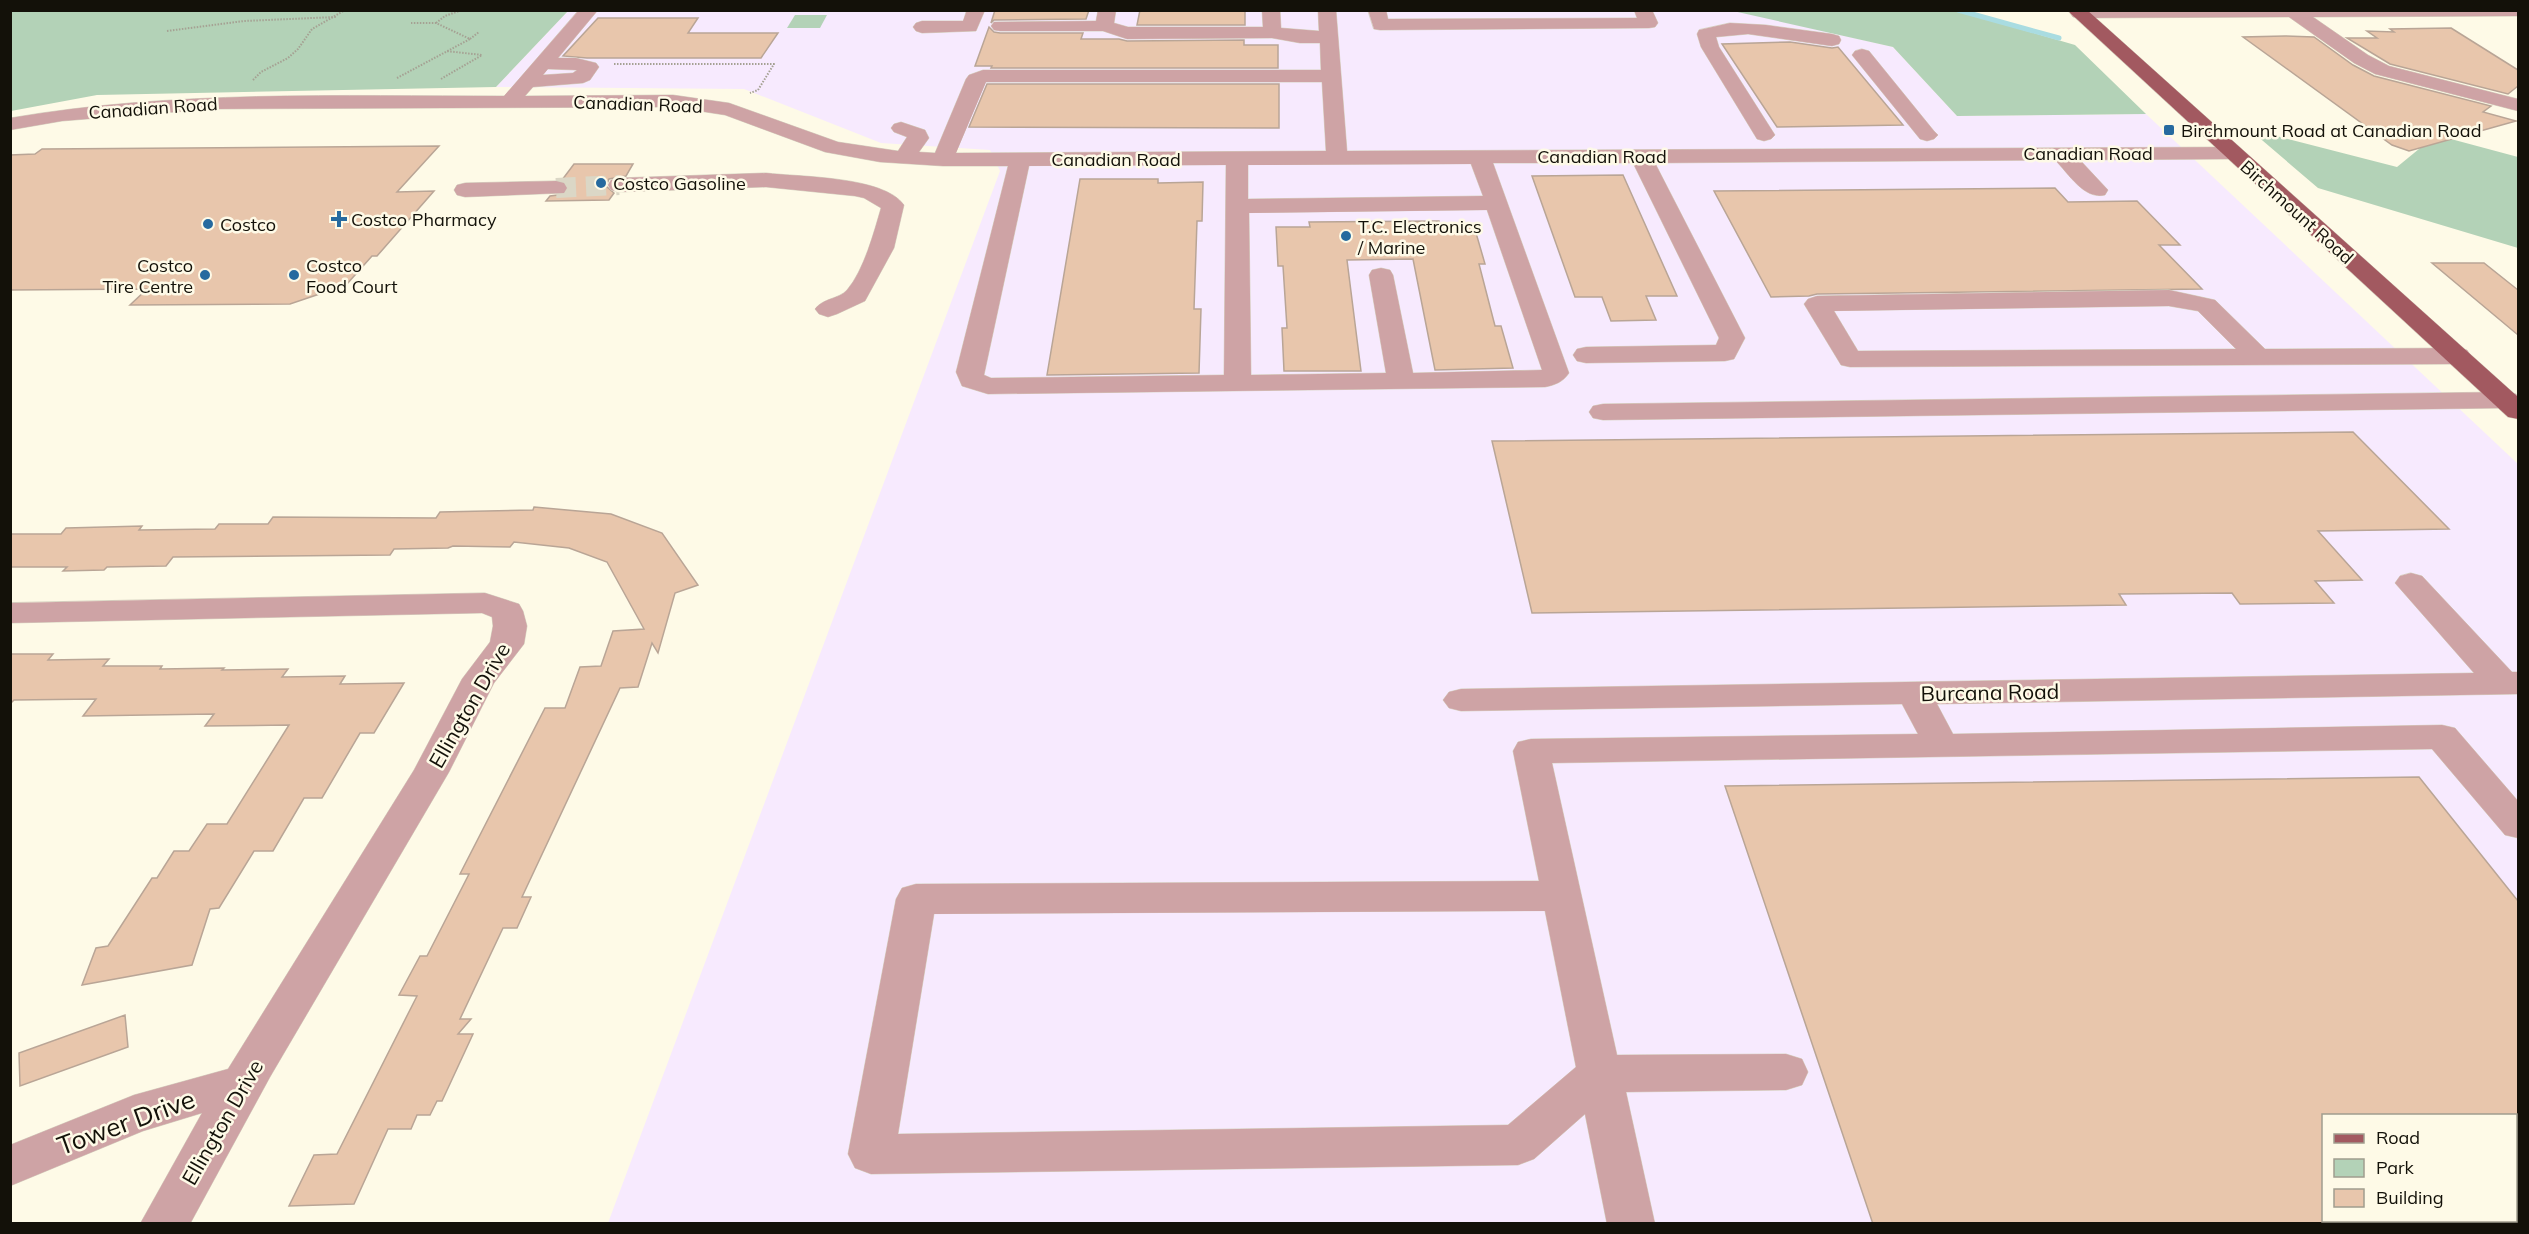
<svg xmlns="http://www.w3.org/2000/svg" width="2529" height="1234" font-family="Mulish,sans-serif">
<style>
.industrial{fill:#f7eafe;fill-rule:evenodd}
.green{fill:#b3d2b7}
.lines{fill:none;stroke-linecap:round;stroke-linejoin:round}
.stream{stroke:#a9dce1;stroke-width:5}
.building{fill:#e8c6ac;stroke:#b9a596;stroke-width:1.5}
.minor-tunnel{stroke:#dbd7c6;stroke-width:20;stroke-dasharray:20 10;stroke-linecap:butt}
.minor-casing{stroke:#d8d5c3;stroke-width:1}
.major-casing{stroke:#d8d5c3;stroke-width:1}
.path{stroke:#a5a193;stroke-width:2;stroke-dasharray:1.5 1.5;stroke-linecap:butt}
.minor{fill:#cea3a5;fill-rule:evenodd}
.major{fill:#a25960;fill-rule:evenodd}
.poi-dot{fill:#266a9f;stroke:#fefae7;stroke-width:2}
.labels{text-anchor:middle;dominant-baseline:central;stroke-width:5;stroke-linejoin:round;paint-order:stroke}
.far-street-label{font-size:18px;fill:#131109;stroke:#fefae7}
.far-poi-label{font-size:18px;fill:#131109;stroke:#fefae7;text-anchor:start}
.street-label{font-size:21px;fill:#131109;stroke:#fefae7}
.near-street-label{font-size:26px;fill:#131109;stroke:#fefae7}
</style>
<rect width="100%" height="100%" fill="#fefae7"/>
<path class="industrial" d="M1733,10L1893,47L1957,116L2146,114L2518,464V1223H608L1000,171L990,150L881,143L744,89L496,87L568,11ZM2324,1116H2516V1220H2324Z"/>
<g class="green">
<path d="M11,10H568V11L496,87L97,95L11,111Z"/>
<path d="M1733,11H1957L2075,45L2146,114L1957,116L1893,47Z"/>
<path d="M795,15H827L820,28H787Z"/>
<path d="M2249,129L2397,167L2436,135L2518,157V248L2318,188Z"/>
</g>
<g class="lines">
<path class="stream" d="M1958,10L2059,38"/>
</g>
<g class="building">
<path d="M995,10H1089L1086,19L994,20L991,23Z"/>
<path d="M1140,10H1245V25H1137Z"/>
<path d="M598,18H698L688,33H778L761,58H587L563,56Z"/>
<path d="M989,27L994,32L1000,33H1083L1081,39H1119L1127,41L1244,40V45H1278V68H991L992,66H975Z"/>
<path d="M2451,28L2518,70V86L2508,94L2390,64L2347,38H2377L2367,31L2394,32L2390,29Z"/>
<path d="M2285,36L2314,37L2353,65L2374,76L2491,106L2483,112L2516,121L2409,151L2392,145L2243,37Z"/>
<path d="M1790,42L1832,48L1838,47L1903,125L1777,127L1722,44Z"/>
<path d="M987,84H1279V128L969,127Z"/>
<path d="M439,146L397,192L434,191L377,256H372L346,285L290,304L130,305L147,289L10,290V155L35,154L42,149Z"/>
<path d="M574,164H633L626,176L609,179L606,186L614,193L609,200L546,201L550,196L566,194L569,187L562,180Z"/>
<path d="M1623,175L1677,296H1646L1656,320L1611,321L1602,297H1575L1532,176Z"/>
<path d="M1080,179H1158V183L1203,182L1202,221H1197L1194,309H1201L1199,373L1047,375Z"/>
<path d="M2055,188L2068,202L2137,201L2180,245H2159L2202,289L1817,294L1809,296L1771,297L1714,191Z"/>
<path d="M1439,221L1440,226H1474L1485,264H1479L1495,326H1501L1513,368L1435,370L1413,259L1347,260L1361,371H1284L1282,328H1287L1283,266H1278L1276,227H1310L1309,222Z"/>
<path d="M2432,263H2484L2518,290V335Z"/>
<path d="M2353,432L2449,529L2318,531L2362,580L2315,581L2334,603L2240,604L2232,593L2119,594L2126,605L1532,613L1492,441Z"/>
<path d="M534,507L611,514L662,533L698,585L675,593L658,653L652,643L638,687L620,688L522,897H531L517,928H503L460,1019H471L458,1034H473L442,1101H437L430,1115H417L411,1129H388L354,1204L289,1206L314,1155L337,1154L417,996L399,995L420,956H427L469,874H460L545,708H565L580,667L601,666L613,631L644,629L607,562L569,548L514,542L510,547L453,546L448,548L394,549L390,555L173,557L166,566L107,567L104,570L63,571L67,567H10V534H61L66,528L142,526L139,530L215,529L219,524H268L273,517L436,518L440,512L533,510Z"/>
<path d="M10,654H53L48,660L109,659L103,666H162L160,669L224,668L222,670L288,669L282,677L345,676L340,684L404,683L374,733H360L322,798H304L273,851H254L219,908L210,909L192,965L82,985L96,948L108,946L152,878H157L174,851H189L207,824H227L289,725L205,726L214,714L83,716L96,699L14,700L10,704Z"/>
<path d="M2419,777L2518,901V1116H2324V1224H1873L1725,786Z"/>
<path d="M125,1015L128,1047L20,1086L19,1053Z"/>
</g>
<g class="lines">
<path class="minor-tunnel" d="M556,188L619,185"/>
<defs>
<g id="minor">
<path d="M579,10H598L558,58H576L596,63L599,67L590,80L583,83L533,87L525,96L673,95L729,103L838,142L898,151L907,137L894,132L891,128L894,124L901,122L925,130L929,138L919,152L935,153L966,79L969,75L983,70H1321L1320,43H1300L1272,38L1127,39L1103,31H1000L994,30L991,26L994,22L1096,21L1098,10H1116L1114,23L1128,27H1263L1262,10H1280L1281,28L1319,31L1318,10H1336L1347,151L2232,147L2240,148L2243,153L2240,158L2232,159L2080,160L2108,190L2105,195C2084,200 2069,174 2055,160L1655,163L1745,338L1734,359L1725,361L1586,363L1577,361L1573,355L1577,349L1586,347L1716,345L1719,338L1633,163H1493L1569,373C1563,382 1555,385 1545,387L988,394L962,386L956,372L1008,166H943L880,162L825,152L725,115L673,107L213,109L62,121L10,130V118C173,90 339,96 504,96ZM548,69L576,70H577L573,73L543,75ZM986,82H1322L1326,151L956,153ZM1471,164L1483,196L1248,199V165ZM1226,165L1224,375L991,378L984,375L1029,166ZM1487,210L1542,370L1413,373L1393,275L1390,270L1381,268L1372,270L1369,275L1386,373L1251,375L1249,213Z"/>
<path d="M967,10H985L976,31L922,33L916,31L913,27L916,23L922,21H963Z"/>
<path d="M1368,10H1386L1388,19L1637,18L1634,10H1652L1658,23L1655,27L1649,28L1380,30L1374,29Z"/>
<path d="M2072,10H2518V16L2313,17L2368,55L2389,66L2518,99V111L2375,74L2354,63L2289,17L2079,18L2073,17L2070,13Z"/>
<path d="M1730,23L1766,25L1832,34L1839,36L1841,40L1839,44L1832,46L1748,34L1716,37L1719,47L1775,135L1771,139L1764,141L1757,139L1701,47L1697,34L1699,30Z"/>
<path d="M1862,49L1869,51L1934,131L1938,135L1934,139L1927,141L1920,139L1852,55L1855,51Z"/>
<path d="M766,173C800,177 884,176 904,205L894,248L865,301L837,314L828,317L819,314L815,309C823,298 839,299 847,290C864,270 874,232 881,208L864,198L855,196L766,187L619,192L611,190L608,185L611,180L619,178Z"/>
<path d="M556,181L564,183L567,188L564,193L465,197L457,195L454,190L457,185L465,183Z"/>
<path d="M2169,290L2215,300L2265,349L2458,348L2467,350L2471,356L2467,362L2458,364L1850,367L1841,365L1804,304L1808,299L1817,296ZM2169,306L2198,311L2236,349L1858,351L1834,311Z"/>
<path d="M2506,392L2516,394L2518,398L2516,406L2506,408L1603,420L1593,418L1589,412L1593,406L1603,404Z"/>
<path d="M2411,573L2422,576L2512,672H2518V694L1937,704L1953,734L2442,725L2455,728L2518,801V838L2505,835L2432,749L1552,763L1617,1055L1786,1054L1802,1059L1808,1072L1802,1085L1786,1090L1626,1092L1655,1224H1607L1585,1114L1534,1159L1518,1165L871,1174L855,1168L848,1154L896,899L902,888L916,884L1539,881L1513,751L1518,742L1531,739L1918,734L1902,704L1461,711L1449,708L1443,700L1449,692L1461,689L2474,673L2395,583L2400,576ZM1545,911L1576,1067L1508,1125L898,1134L934,914Z"/>
<path d="M485,593L519,604L523,611L527,626L524,644L494,683L449,772L270,1077L190,1224H140L202,1113L143,1131L10,1186V1145L134,1095L228,1069L414,770L462,679L490,642L493,626L492,617L482,613L10,623V603Z"/>
</g>
<path id="major" d="M2067,10H2087L2518,397V419L2508,417Z"/>
</defs>
<use href="#minor" class="minor-casing"/>
<use href="#major" class="major-casing"/>
<g class="path">
<path d="M817,10L836,11"/>
<path d="M436,23L445,16L462,10"/>
<path d="M167,31L244,21L336,17"/>
<path d="M470,39L479,32"/>
<path d="M614,64H774L758,90L750,93"/>
<path d="M397,78L470,39L436,23H411"/>
<path d="M441,79L482,55L446,51"/>
<path d="M253,80L261,72L288,58L298,49L312,29L345,10"/>
</g>
<use href="#minor" class="minor"/>
<use href="#major" class="major"/>
</g>
<g class="poi-dot">
<rect x="2163" y="124" width="12" height="12" rx="3"/>
<circle cx="601" cy="183" r="6"/>
<path d="M336 210h6v6h6v6h-6v6h-6v-6h-6v-6h6z"/>
<circle cx="208" cy="224" r="6"/>
<circle cx="1346" cy="236" r="6"/>
<circle cx="205" cy="275" r="6"/>
<circle cx="294" cy="275" r="6"/>
</g>
<g class="labels">
<g class="far-street-label">
<text transform="translate(638 104) rotate(2)">Canadian Road</text>
<text transform="translate(153 108) rotate(-4)">Canadian Road</text>
<text x="2088" y="153">Canadian Road</text>
<text x="1602" y="156">Canadian Road</text>
<text x="1116" y="159">Canadian Road</text>
<text transform="translate(2297 212) rotate(42)">Birchmount Road</text>
</g>
<g class="far-poi-label">
<text x="2181" y="130">Birchmount Road at Canadian Road</text>
<text x="613" y="183">Costco Gasoline</text>
<text x="351" y="219">Costco Pharmacy</text>
<text x="220" y="224">Costco</text>
<text x="1358" y="226">T.C. Electronics<tspan x="1358" dy="21">/ Marine</tspan></text>
<text x="193" y="265" text-anchor="end">Costco<tspan x="193" dy="21">Tire Centre</tspan></text>
<text x="306" y="265">Costco<tspan x="306" dy="21">Food Court</tspan></text>
</g>
<g class="street-label">
<text transform="translate(1990 692) rotate(-1)">Burcana Road</text>
<text transform="translate(469 705) rotate(-60)">Ellington Drive</text>
<text transform="translate(222 1122) rotate(-60)">Ellington Drive</text>
</g>
<g class="near-street-label">
<text transform="translate(126 1122) rotate(-20)">Tower Drive</text>
</g>
</g>
<rect width="2529" height="1234" fill="none" stroke="#131109" stroke-width="24"/>
<rect x="2322" y="1114" width="195" height="108" fill="#fefae7" stroke="#a09d8e" stroke-width="1.5"/>
<rect x="2334" y="1134" width="30" height="9" fill="#a25960" stroke="#a09d8e" stroke-width="1.5"/>
<text x="2376" y="1144" font-size="18" fill="#131109">Road</text>
<rect x="2334" y="1159" width="30" height="18" fill="#b3d2b7" stroke="#a09d8e" stroke-width="1.5"/>
<text x="2376" y="1174" font-size="18" fill="#131109">Park</text>
<rect x="2334" y="1189" width="30" height="18" fill="#e8c6ac" stroke="#a09d8e" stroke-width="1.5"/>
<text x="2376" y="1204" font-size="18" fill="#131109">Building</text>
</svg>
